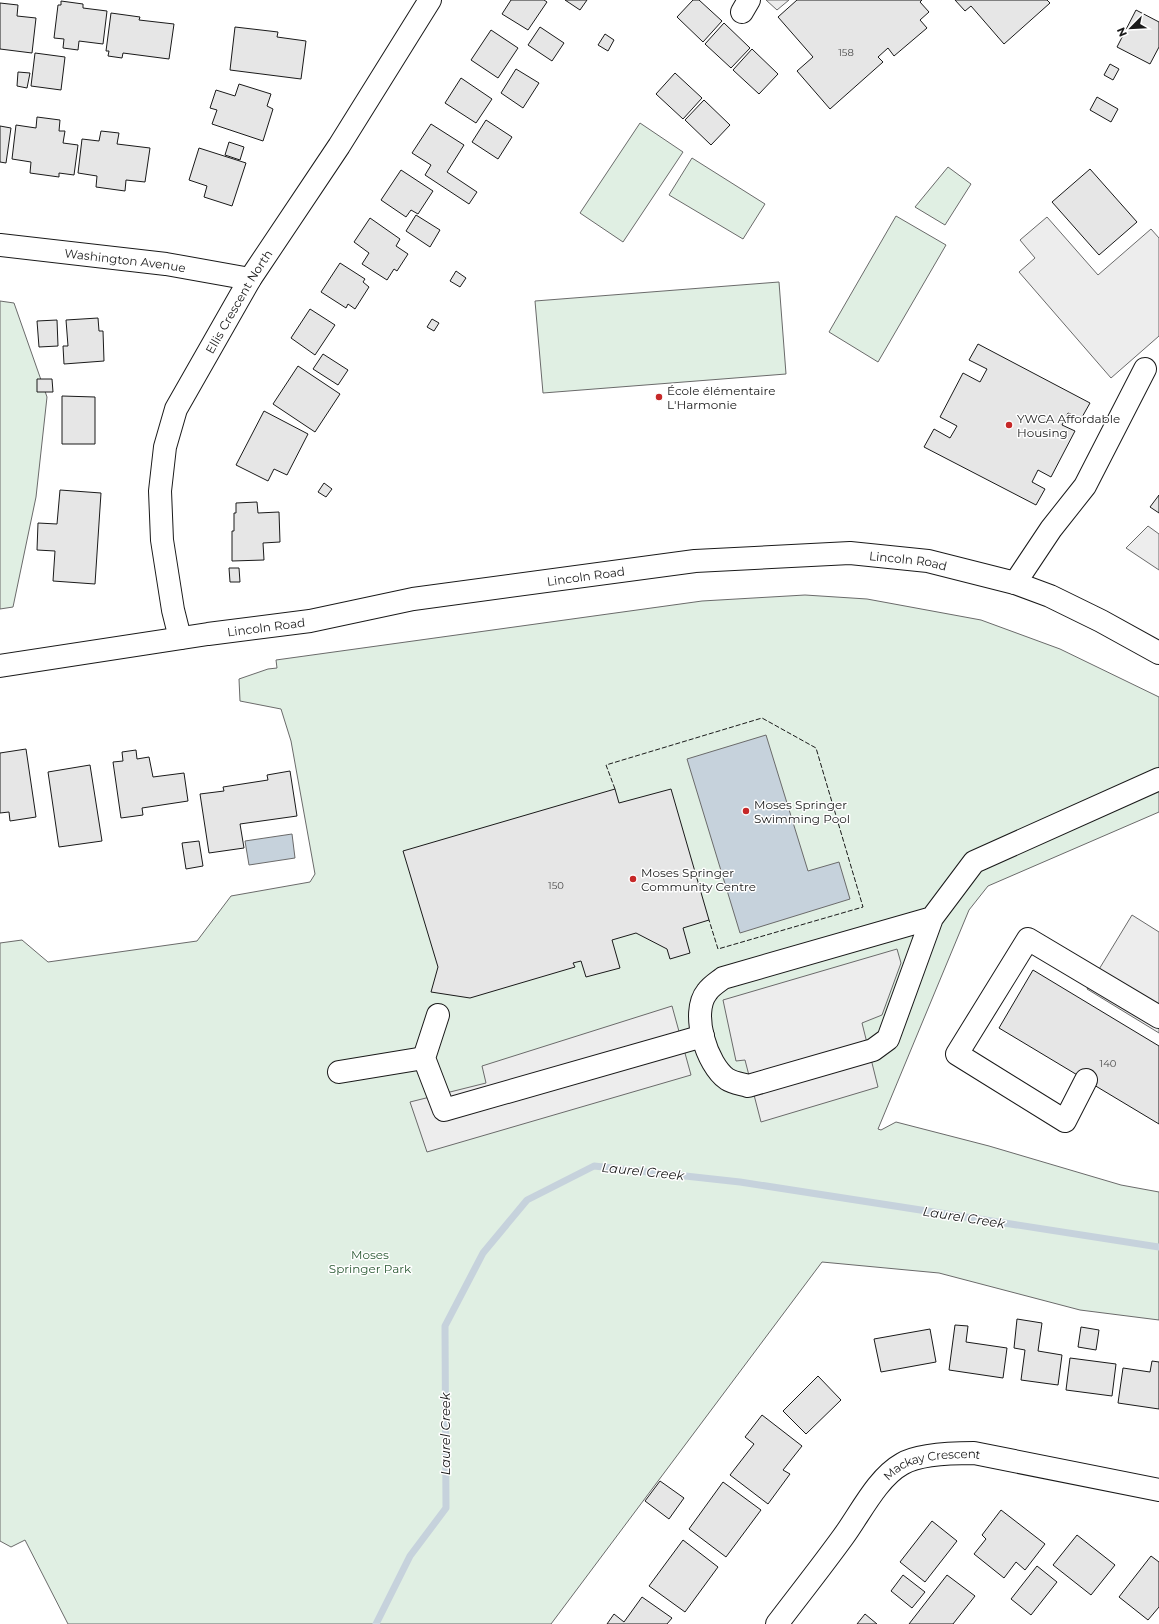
<svg xmlns="http://www.w3.org/2000/svg" width="1159" height="1624" font-family="Montserrat,sans-serif">
<style>
.green{fill:#e0efe3;stroke:#6a6a6a}
.parking{fill:#ededed;stroke:#6a6a6a}
.water{fill:#c6d2dc;stroke:#6a6a6a}
.lines{fill:none;stroke-linecap:round;stroke-linejoin:round}
.stream{stroke:#c6d2dc;stroke-width:7}
.building{fill:#e6e6e6;stroke:#1a1a1a}
.minor-casing{stroke:#1a1a1a;stroke-width:24}
.minor{stroke:#fff;stroke-width:22}
.fence{stroke:#1a1a1a;stroke-width:1;stroke-dasharray:5 2;stroke-linecap:butt}
.poi-dot{fill:#c62828;stroke:#fff;stroke-width:1.5}
.labels{text-anchor:middle;dominant-baseline:central;stroke-width:3;stroke-linejoin:round;paint-order:stroke}
.number-label{font-size:10px;fill:#4d4d4d}
.street-label{font-size:12px;fill:#1a1a1a;stroke:#fff}
.poi-label{font-size:12px;fill:#1a1a1a;stroke:#fff;text-anchor:start}
.park-label{font-size:12px;fill:#2b5a34;stroke:#fff}
.water-label{font-size:13px;font-style:italic;fill:#1a1a1a;stroke:#fff}
</style>
<rect width="100%" height="100%" fill="#fff"/>
<g class="green">
<path d="M640,123L683,152L623,242L580,213Z"/>
<path d="M692,158L765,204L743,239L669,195Z"/>
<path d="M948,167L971,184L945,225L915,207Z"/>
<path d="M896,216L946,245L878,362L829,332Z"/>
<path d="M779,282L786,374L543,393L535,301Z"/>
<path d="M0,301L14,303L47,397L36,497L13,607L0,609Z"/>
<path d="M805,595L867,599L981,620L1060,649L1159,697V812L988,886L969,910L878,1129L881,1130L896,1122L989,1146L1121,1185L1159,1192V1320L1080,1310L939,1273L822,1262L551,1624H68L25,1540L11,1547L0,1541V943L22,940L48,962L197,941L231,896L310,882L315,874L291,741L281,709L240,701L239,679L268,669L277,668L276,660L702,601Z"/>
</g>
<g class="parking">
<path d="M766,0H789L777,10Z"/>
<path d="M1047,217L1098,275L1151,229L1159,238V336L1111,378L1019,272L1035,258L1020,240Z"/>
<path d="M1148,526L1159,534V570L1126,548Z"/>
<path d="M1132,915L1159,932V1033L1087,989Z"/>
<path d="M897,949L901,963L882,1015L862,1023L878,1087L761,1122L745,1060L736,1061L723,1000Z"/>
<path d="M672,1006L691,1075L427,1152L410,1102L486,1083L482,1066Z"/>
</g>
<g class="water">
<path d="M766,735L808,871L839,862L850,899L740,933L687,759Z"/>
<path d="M292,834L295,858L249,865L245,841Z"/>
</g>
<g class="lines">
<path class="stream" d="M376,1624L410,1556L446,1508L445,1326L483,1253L527,1200L594,1166L740,1182L1159,1247"/>
</g>
<g class="building">
<path d="M511,0H544L547,2L528,30L502,14Z"/>
<path d="M565,0H587L580,10Z"/>
<path d="M693,0H699L722,21L703,42L677,17Z"/>
<path d="M797,0H922L920,2L929,12L920,20L927,28L894,56L888,48L878,57L883,62L830,109L797,71L813,57L778,17Z"/>
<path d="M955,0H1047L1050,3L1004,44L971,6L965,11Z"/>
<path d="M61,1L83,4V8L107,11L103,44L79,41L78,50L63,48L64,39L54,38L58,5H61Z"/>
<path d="M0,3L18,5L17,16L36,18L32,53L0,49Z"/>
<path d="M1136,10L1159,22V47L1150,64L1117,47Z"/>
<path d="M111,13L140,17L139,20L174,24L169,59L123,53L122,58L108,56L109,51H106Z"/>
<path d="M724,23L750,48L731,68L705,44Z"/>
<path d="M235,27L278,32L277,37L306,41L301,79L230,70Z"/>
<path d="M540,27L564,43L552,61L528,45Z"/>
<path d="M491,30L518,48L498,78L471,60Z"/>
<path d="M605,34L614,40L608,51L598,45Z"/>
<path d="M752,49L778,74L759,94L733,70Z"/>
<path d="M35,53L65,57L61,90L31,86Z"/>
<path d="M1110,64L1119,69L1113,80L1104,75Z"/>
<path d="M516,69L539,83L523,108L501,93Z"/>
<path d="M18,72L30,73L27,88L17,86Z"/>
<path d="M675,73L702,98L683,119L656,94Z"/>
<path d="M461,78L492,99L476,123L445,103Z"/>
<path d="M239,84L271,94L267,106L273,109L263,141L212,124L217,110L210,108L216,90L235,96Z"/>
<path d="M1097,97L1118,109L1111,122L1090,110Z"/>
<path d="M704,100L730,125L711,145L685,120Z"/>
<path d="M37,117L60,120L59,131H65L63,143L78,145L74,175L59,173V177L30,173L31,162L12,159L16,125L36,128Z"/>
<path d="M486,120L512,137L498,159L472,142Z"/>
<path d="M431,124L464,145L447,172L477,192L469,204L425,175L431,165L412,153Z"/>
<path d="M0,126L11,128L6,163L0,162Z"/>
<path d="M101,131L119,133L117,144L150,148L145,182L126,180L125,191L96,187L97,176L78,173L82,139L99,141Z"/>
<path d="M229,142L244,147L240,160L225,155Z"/>
<path d="M199,148L246,163L232,206L204,197L207,186L189,180Z"/>
<path d="M1090,169L1137,222L1099,255L1052,202Z"/>
<path d="M401,170L433,191L418,214L411,210L406,217L381,200Z"/>
<path d="M416,215L440,230L430,247L406,231Z"/>
<path d="M370,218L400,239L396,246L408,254L397,271L394,269L387,280L362,264L369,253L354,242Z"/>
<path d="M340,263L365,279L363,282L369,287L355,309L348,304L346,308L321,292Z"/>
<path d="M456,271L466,278L460,287L450,281Z"/>
<path d="M310,309L335,325L315,355L291,338Z"/>
<path d="M98,318L99,331H103L104,361L64,364L63,346H68L66,320Z"/>
<path d="M432,319L439,323L434,331L427,327Z"/>
<path d="M57,320L58,346L39,347L37,321Z"/>
<path d="M978,344L1090,403L1081,419L1068,413L1062,425L1075,431L1051,477L1038,470L1032,482L1045,489L1036,505L924,447L934,429L950,438L957,426L940,417L963,373L980,382L987,369L969,360Z"/>
<path d="M323,354L348,370L338,385L313,369Z"/>
<path d="M298,366L340,394L315,432L273,404Z"/>
<path d="M37,379H52L53,392H37Z"/>
<path d="M62,396L95,397V444H62Z"/>
<path d="M264,411L308,434L287,475L274,469L268,481L236,465Z"/>
<path d="M324,483L332,489L326,497L318,492Z"/>
<path d="M60,490L101,493L95,584L53,581L55,551L37,550L38,523L57,524Z"/>
<path d="M1159,495V513L1150,507Z"/>
<path d="M257,502L258,513L279,512L280,542L263,543L264,560L232,561V531H234V513H236V503Z"/>
<path d="M229,568H239L240,582H230Z"/>
<path d="M26,749L36,817L10,821L9,812L0,813V753Z"/>
<path d="M136,750L137,759L149,757L153,777L184,773L188,801L142,808L143,815L121,818L113,762L123,761L122,752Z"/>
<path d="M90,765L102,841L59,847L48,772Z"/>
<path d="M290,771L297,816L240,824L244,848L209,853L200,794L224,791L223,787L268,780L267,775Z"/>
<path d="M615,789L619,803L671,789L709,920L683,928L690,953L670,959L667,949L636,933L612,940L620,968L586,977L581,961L573,963L575,967L470,998L431,992L438,967L403,851Z"/>
<path d="M199,841L203,866L186,869L182,843Z"/>
<path d="M1033,970L1159,1046V1124L999,1028Z"/>
<path d="M1017,1319L1042,1323L1038,1351L1062,1355L1058,1385L1021,1380L1025,1350L1014,1348Z"/>
<path d="M955,1325L968,1326L966,1342L1007,1348L1003,1378L949,1370Z"/>
<path d="M1081,1327L1099,1330L1096,1350L1078,1347Z"/>
<path d="M930,1329L936,1362L881,1372L874,1339Z"/>
<path d="M1070,1358L1116,1364L1112,1396L1066,1390Z"/>
<path d="M1152,1361L1159,1362V1409L1118,1403L1123,1368L1150,1372Z"/>
<path d="M818,1376L841,1400L806,1434L783,1411Z"/>
<path d="M762,1415L802,1446L783,1470L790,1474L768,1504L730,1475L754,1444L745,1437Z"/>
<path d="M660,1481L684,1498L669,1519L645,1501Z"/>
<path d="M723,1482L761,1510L726,1557L689,1529Z"/>
<path d="M1001,1510L1045,1544L1025,1570L1016,1562L1004,1578L974,1554L986,1539L982,1535Z"/>
<path d="M932,1521L957,1541L925,1582L900,1562Z"/>
<path d="M1077,1535L1115,1565L1091,1595L1053,1565Z"/>
<path d="M683,1540L718,1567L685,1612L649,1586Z"/>
<path d="M1151,1556L1159,1562V1607L1148,1620L1119,1597Z"/>
<path d="M1037,1566L1057,1582L1031,1615L1011,1599Z"/>
<path d="M903,1575L925,1592L912,1608L891,1591Z"/>
<path d="M947,1575L975,1596L953,1624H909Z"/>
<path d="M642,1597L672,1618L667,1624H607L614,1614L624,1622Z"/>
<path d="M865,1614L877,1624H857Z"/>
</g>
<g class="lines">
<defs>
<g id="minor">
<path d="M742,12L749,0"/>
<path id="s1" d="M0,245L166,264L250,279"/>
<path d="M1015,583L1051,529L1085,486L1145,369"/>
<path id="s2" d="M180,638L173,610L162,540L160,491L165,447L176,409L250,279L339,146L430,0"/>
<path id="s3" d="M0,666L208,634L310,621L413,599L695,561L850,553L928,561L1015,583L1050,596L1101,621L1159,653"/>
<path d="M932,918L723,978C718,982 711,986 707,992C690,1013 707,1065 727,1079C733,1083 742,1084 748,1086L873,1050L888,1039L932,918L974,862L1159,779"/>
<path d="M438,1015L424,1058L444,1110L703,1036"/>
<path d="M339,1072L424,1058"/>
<path d="M1086,1080L1065,1121L957,1054L1028,939L1159,1017"/>
<path id="s4" d="M777,1624C799,1595 822,1566 843,1537C860,1514 877,1478 902,1464C918,1454 955,1453 974,1453L1159,1490"/>
</g>
</defs>
<use href="#minor" class="minor-casing"/>
<use href="#minor" class="minor"/>
<path class="fence" d="M615,789L606,765L762,718L816,748L863,907L718,949L709,920"/>
</g>
<g class="poi-dot">
<circle cx="659" cy="397" r="4"/>
<circle cx="1009" cy="425" r="4"/>
<circle cx="746" cy="811" r="4"/>
<circle cx="633" cy="879" r="4"/>
</g>
<g class="labels">
<g class="number-label">
<text x="846" y="52">158</text>
<text x="556" y="885">150</text>
<text x="1108" y="1063">140</text>
</g>
<g class="street-label">
<text stroke="none"><textPath href="#s1" startOffset="126">Washington Avenue</textPath></text>
<text stroke="none"><textPath href="#s2" startOffset="357">Ellis Crescent North</textPath></text>
<text stroke="none"><textPath href="#s3" startOffset="917">Lincoln Road</textPath></text>
<text stroke="none"><textPath href="#s3" startOffset="593">Lincoln Road</textPath></text>
<text stroke="none"><textPath href="#s3" startOffset="269">Lincoln Road</textPath></text>
<text stroke="none"><textPath href="#s4" startOffset="233">Mackay Crescent</textPath></text>
</g>
<g class="poi-label">
<text x="667" y="390">École élémentaire<tspan x="667" dy="14">L'Harmonie</tspan></text>
<text x="1017" y="418">YWCA Affordable<tspan x="1017" dy="14">Housing</tspan></text>
<text x="754" y="804">Moses Springer<tspan x="754" dy="14">Swimming Pool</tspan></text>
<text x="641" y="872">Moses Springer<tspan x="641" dy="14">Community Centre</tspan></text>
</g>
<g class="park-label">
<text x="370" y="1254">Moses<tspan x="370" dy="14">Springer Park</tspan></text>
</g>
<g class="water-label">
<text transform="translate(643 1171) rotate(6)">Laurel Creek</text>
<text transform="translate(964 1217) rotate(9)">Laurel Creek</text>
<text transform="translate(445 1434) rotate(-90)">Laurel Creek</text>
</g>
</g>
<g transform="translate(1131 28) rotate(246)" stroke="#ffffff" stroke-width="3" paint-order="stroke">
<path d="M0-3L7 15L0 10L-7 15Z" fill="#1a1a1a"/>
<text y="-6" font-size="11" font-weight="bold" text-anchor="middle" fill="#1a1a1a">N</text>
</g>
</svg>
